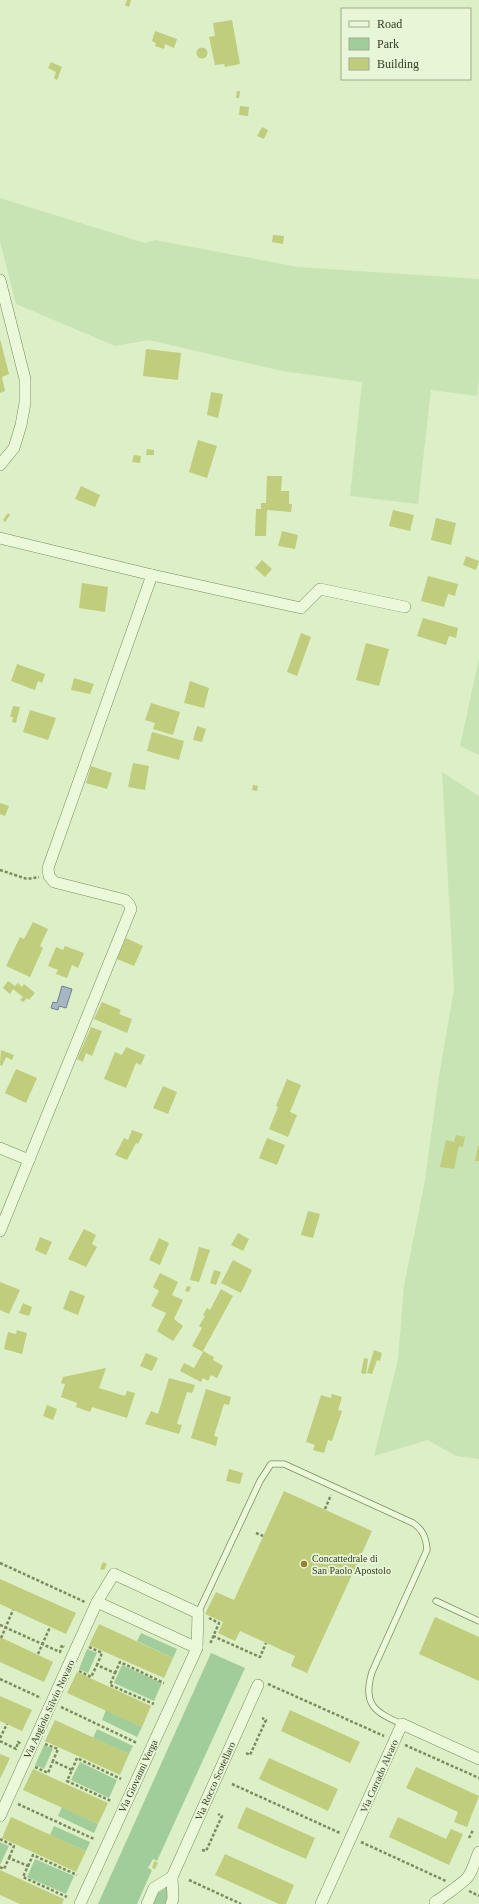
<svg xmlns="http://www.w3.org/2000/svg" width="479" height="1904" font-family="Georgia,serif">
<style>
.farmland{fill:#c8e4b5}
.green{fill:#a1cd9b}
.water{fill:#a8b6c3;stroke:#6f8091}
.building{fill:#bfcd7d}
.lines{fill:none;stroke-linecap:round;stroke-linejoin:round}
.lane-casing{stroke:#7d8b5c;stroke-width:7}
.street-casing{stroke:#7d8b5c;stroke-width:12}
.path{stroke:#7d8b5c;stroke-width:2.5;stroke-dasharray:3 2;stroke-linecap:butt}
.lane{stroke:#ebf9db;stroke-width:5.5}
.street{stroke:#ebf9db;stroke-width:11}
.poi-dot{fill:#9a7f2c;stroke:#e7f6d7;stroke-width:1.5}
.labels{text-anchor:middle;dominant-baseline:central;stroke-width:3.5;stroke-linejoin:round;paint-order:stroke}
.poi-label{font-size:10px;fill:#353b20;stroke:#e7f6d7;text-anchor:start}
.street-label{font-size:10px;fill:#353b20;stroke:#e7f6d7}
</style>
<rect width="100%" height="100%" fill="#ddefc7"/>
<g class="farmland">
<path d="M0,198L145,243L155,240L298,267L479,279V380L477,396L431,390L418,504L350,496L362,382L282,371L149,340L115,346L16,304L0,242Z"/>
<path d="M479,658V755L460,746Z"/>
<path d="M442,772L479,796V1459L456,1456L428,1440L374,1456L398,1359L404,1286L425,1180L439,1076L454,989Z"/>
</g>
<g class="green">
<path d="M141,1633L177,1649L173,1658L137,1641Z"/>
<path d="M87,1649L97,1653L88,1673L79,1669Z"/>
<path d="M211,1653L245,1668L157,1861L153,1859L148,1868L152,1870L137,1904H98Z"/>
<path d="M122,1665L162,1683L154,1701L114,1683Z"/>
<path d="M106,1710L142,1727L137,1737L102,1720Z"/>
<path d="M97,1729L133,1746L129,1754L93,1738Z"/>
<path d="M44,1745L53,1749L44,1769L35,1765Z"/>
<path d="M80,1762L117,1780L109,1798L71,1780Z"/>
<path d="M62,1807L98,1824L94,1833L58,1816Z"/>
<path d="M54,1826L90,1842L86,1851L50,1835Z"/>
<path d="M0,1842L9,1846L0,1865Z"/>
<path d="M35,1859L74,1876L66,1894L27,1877Z"/>
<path d="M167,1887L168,1897L165,1904H153L158,1893Z"/>
</g>
<path class="water" d="M62,986L72,989L66,1008L59,1006L58,1010L51,1008L53,1002L57,1003Z"/>
<g class="building">
<path d="M127,0H131L129,7L125,5Z"/>
<path d="M232,20L240,64L225,67L224,64L215,65L209,37L215,36L213,23Z"/>
<path d="M155,31L177,39L174,48L165,44L164,49L155,46L156,43L152,41Z"/>
<circle cx="202" cy="53" r="5.5"/>
<path d="M51,62L62,67L57,80L54,78L56,72L48,68Z"/>
<path d="M237,91H240L239,98H236Z"/>
<path d="M240,106L249,107L248,116L239,115Z"/>
<path d="M262,127L268,130L264,139L257,136Z"/>
<path d="M273,235L284,236L283,244L272,242Z"/>
<path d="M0,339L9,374L2,377L5,391L0,393Z"/>
<path d="M146,349L181,353L178,380L143,376Z"/>
<path d="M211,392L223,394L218,418L207,415Z"/>
<path d="M198,440L217,446L207,478L189,472Z"/>
<path d="M147,449L154,450V455H146Z"/>
<path d="M134,455L141,456L140,463L132,462Z"/>
<path d="M267,476H282L281,491H289V504H292L291,512L267,510L266,536H255L256,509H261V503H266Z"/>
<path d="M81,486L100,495L95,507L75,499Z"/>
<path d="M393,510L414,515L410,531L389,526Z"/>
<path d="M8,513L10,515L5,522L3,520Z"/>
<path d="M436,518L456,523L451,545L431,540Z"/>
<path d="M282,531L298,535L295,549L278,546Z"/>
<path d="M466,556L479,561L476,570L463,565Z"/>
<path d="M262,560L272,569L265,577L255,568Z"/>
<path d="M428,576L458,584L455,596L448,594L444,607L421,601Z"/>
<path d="M82,583L108,587L105,612L79,608Z"/>
<path d="M423,618L458,628L456,638L449,636L446,645L417,636Z"/>
<path d="M301,633L311,637L297,676L287,672Z"/>
<path d="M366,643L389,649L379,686L356,680Z"/>
<path d="M17,664L45,674L42,683L38,681L35,690L11,681Z"/>
<path d="M74,678L94,684L90,694L71,690Z"/>
<path d="M190,681L209,688L204,708L184,703Z"/>
<path d="M151,703L180,712L173,735L153,729L155,723L145,720Z"/>
<path d="M13,706L20,707L16,723L12,722L13,717H10Z"/>
<path d="M30,710L56,718L48,740L23,732Z"/>
<path d="M197,726L206,729L202,742L193,740Z"/>
<path d="M152,732L184,741L179,760L147,751Z"/>
<path d="M133,763L149,766L145,790L128,787Z"/>
<path d="M91,766L112,773L107,789L86,783Z"/>
<path d="M253,785L258,786L257,791L252,790Z"/>
<path d="M0,803L9,806L5,816L0,814Z"/>
<path d="M33,922L48,929L40,946L43,948L30,977L6,966L20,937L24,939Z"/>
<path d="M126,938L143,946L134,966L117,959Z"/>
<path d="M65,946L84,953L78,968L72,965L67,978L56,974L58,970L48,966L56,947L63,950Z"/>
<path d="M8,981L15,986L18,983L22,987L24,984L35,993L29,1000L27,998L23,1002L20,1000L23,997L13,989L10,994L3,988Z"/>
<path d="M102,1002L121,1010L119,1014L132,1019L127,1033L94,1019Z"/>
<path d="M91,1027L102,1031L92,1056L86,1053L83,1062L77,1059Z"/>
<path d="M126,1047L145,1055L141,1065L136,1063L126,1088L104,1079L115,1052L122,1055Z"/>
<path d="M1,1050L14,1055L12,1060L6,1057L2,1066L0,1065Z"/>
<path d="M16,1069L37,1078L26,1103L5,1093Z"/>
<path d="M287,1079L301,1085L290,1112L297,1115L288,1137L269,1129L278,1107L276,1106Z"/>
<path d="M163,1086L177,1092L168,1114L153,1108Z"/>
<path d="M132,1130L143,1134L138,1144L136,1143L127,1160L115,1155L124,1138L128,1140Z"/>
<path d="M456,1135L465,1137L463,1147L459,1146L454,1169L440,1167L446,1140L454,1142Z"/>
<path d="M267,1138L285,1145L277,1165L259,1158Z"/>
<path d="M478,1146H479V1161H475Z"/>
<path d="M308,1211L320,1214L313,1238L301,1235Z"/>
<path d="M84,1229L96,1235L92,1244L97,1247L86,1267L68,1259Z"/>
<path d="M238,1233L249,1239L243,1251L231,1245Z"/>
<path d="M40,1237L52,1242L46,1255L35,1250Z"/>
<path d="M159,1238L169,1243L160,1265L149,1260Z"/>
<path d="M199,1247L210,1250L199,1282L190,1280Z"/>
<path d="M233,1260L252,1270L241,1293L221,1283Z"/>
<path d="M214,1270L221,1272L216,1285L210,1283Z"/>
<path d="M160,1273L178,1282L172,1295L183,1300L174,1319L183,1326L173,1341L157,1331L166,1313L151,1306L159,1291L153,1287Z"/>
<path d="M0,1282L20,1290L9,1314L0,1310Z"/>
<path d="M187,1286L191,1287L189,1292L185,1291Z"/>
<path d="M221,1289L233,1296L203,1351L214,1357L213,1360L223,1366L217,1378L211,1375L208,1381L203,1378L201,1382L180,1371L184,1363L194,1368L203,1352L192,1346L202,1328L199,1326L205,1316L203,1315L207,1308L210,1310Z"/>
<path d="M70,1290L85,1296L78,1315L63,1309Z"/>
<path d="M23,1303L32,1307L29,1316L19,1313Z"/>
<path d="M17,1330L27,1333L22,1354L4,1349L8,1332L16,1334Z"/>
<path d="M374,1350L382,1353L380,1361L377,1360L372,1374L367,1373Z"/>
<path d="M146,1353L158,1358L152,1371L140,1366Z"/>
<path d="M364,1358L368,1359L366,1374L361,1373Z"/>
<path d="M106,1368L99,1388L125,1396L127,1391L135,1393L127,1418L92,1407L90,1412L76,1407L77,1403L61,1397L65,1384L61,1383L63,1377Z"/>
<path d="M169,1378L195,1385L192,1393L187,1392L177,1424L182,1425L179,1434L145,1424L151,1411L158,1414Z"/>
<path d="M206,1389L231,1397L229,1405L224,1404L214,1436L218,1437L216,1446L191,1438Z"/>
<path d="M332,1394L342,1397L338,1410L342,1411L332,1441L328,1440L324,1453L313,1450L315,1445L306,1442L321,1395L331,1398Z"/>
<path d="M47,1405L57,1409L53,1420L43,1416Z"/>
<path d="M229,1469L243,1473L240,1484L226,1481Z"/>
<path d="M284,1491L372,1531L307,1673L291,1666L295,1656L240,1631L235,1641L218,1633L223,1622L205,1614L216,1592L234,1600Z"/>
<path d="M103,1562L107,1564L104,1570L100,1569Z"/>
<path d="M0,1579L76,1613L66,1634L0,1604Z"/>
<path d="M435,1617L479,1637V1681L419,1654Z"/>
<path d="M99,1624L173,1658L164,1678L89,1645Z"/>
<path d="M0,1637L53,1662L44,1682L0,1662Z"/>
<path d="M77,1672L151,1706L142,1727L67,1693Z"/>
<path d="M0,1696L32,1710L22,1731L0,1721Z"/>
<path d="M290,1710L360,1742L350,1763L281,1731Z"/>
<path d="M55,1720L129,1754L120,1775L45,1741Z"/>
<path d="M0,1754L10,1758L0,1779Z"/>
<path d="M269,1758L338,1789L328,1811L259,1779Z"/>
<path d="M416,1767L479,1796L467,1827L454,1822L458,1812L406,1788Z"/>
<path d="M33,1769L108,1803L98,1824L23,1790Z"/>
<path d="M246,1807L315,1838L306,1859L237,1828Z"/>
<path d="M11,1817L86,1851L76,1872L2,1838Z"/>
<path d="M398,1817L446,1839L451,1829L463,1834L449,1865L389,1837Z"/>
<path d="M225,1854L294,1885L286,1904H279L215,1875Z"/>
<path d="M154,1861L158,1863L155,1869L152,1868Z"/>
<path d="M0,1870L64,1899L62,1904H20L0,1895Z"/>
</g>
<g class="lines">
<defs>
<g id="lane">
<path d="M436,1601L479,1621"/>
<path d="M198,1613L260,1481L271,1464H284L413,1523C423,1530 426,1537 427,1550L372,1672C362,1705 375,1712 402,1724"/>
</g>
<g id="street">
<path d="M0,280L25,379V403L21,425L14,448L0,465"/>
<path d="M0,538L152,575L301,608L320,589L405,607"/>
<path d="M0,1148L29,1160"/>
<path d="M0,1231L131,909L129,904L125,900L54,882L49,876L48,868L152,575"/>
<path d="M97,1602L197,1648"/>
<path d="M0,1816L97,1602L114,1574L198,1613L197,1648L80,1904"/>
<path d="M172,1877L258,1685"/>
<path d="M435,1902C439,1900 465,1881 467,1878C473,1871 475,1860 479,1852"/>
<path d="M147,1904L154,1888L172,1877L173,1899L171,1904"/>
<path d="M321,1904L402,1724L479,1759"/>
</g>
</defs>
<use href="#lane" class="lane-casing"/>
<use href="#street" class="street-casing"/>
<g class="path">
<path d="M0,870L27,879L39,877"/>
<path d="M325,1509L331,1495"/>
<path d="M256,1533L263,1536"/>
<path d="M0,1563L85,1602"/>
<path d="M209,1618L219,1623L210,1644"/>
<path d="M0,1625L60,1652L62,1645L64,1647"/>
<path d="M213,1636L260,1657L266,1643"/>
<path d="M1,1638L13,1610"/>
<path d="M89,1647L102,1653L97,1665"/>
<path d="M38,1654L50,1627"/>
<path d="M79,1671L91,1677L97,1665L115,1673L110,1685L154,1704"/>
<path d="M115,1673L120,1662L164,1683"/>
<path d="M0,1679L41,1698"/>
<path d="M268,1684L384,1736"/>
<path d="M61,1707L137,1743"/>
<path d="M0,1738L7,1724"/>
<path d="M0,1741L16,1749L18,1742L21,1744"/>
<path d="M45,1744L58,1749L53,1761"/>
<path d="M405,1745L479,1778"/>
<path d="M246,1753L250,1755L266,1720L262,1718"/>
<path d="M35,1767L48,1773L53,1761L72,1770L67,1781L111,1801"/>
<path d="M72,1770L77,1758L121,1779"/>
<path d="M232,1784L340,1833"/>
<path d="M18,1804L94,1839"/>
<path d="M469,1838L473,1830"/>
<path d="M0,1839L14,1846L9,1858"/>
<path d="M361,1842L446,1881"/>
<path d="M202,1850L206,1851L222,1816L218,1814"/>
<path d="M28,1866L33,1855L77,1875"/>
<path d="M0,1867L4,1869L9,1858L28,1866L23,1877L67,1897"/>
<path d="M189,1880L241,1904"/>
<path d="M469,1891L479,1896"/>
</g>
<use href="#lane" class="lane"/>
<use href="#street" class="street"/>
</g>
<circle class="poi-dot" cx="304" cy="1564" r="4"/>
<g class="labels">
<g class="poi-label">
<text x="312" y="1558">Concattedrale di<tspan x="312" dy="12">San Paolo Apostolo</tspan></text>
</g>
<g class="street-label">
<text transform="translate(49 1709) rotate(-65)">Via Angiolo Silvio Novaro</text>
<text transform="translate(138 1776) rotate(-65)">Via Giovanni Verga</text>
<text transform="translate(379 1776) rotate(-66)">Via Corrado Alvaro</text>
<text transform="translate(215 1781) rotate(-66)">Via Rocco Scotellaro</text>
</g>
</g>
<rect x="341" y="8" width="130" height="72" fill="#e7f6d7" stroke="#a0ab8e"/>
<rect x="349" y="21" width="20" height="6" fill="#ebf9db" stroke="#a0ab8e"/>
<text x="377" y="28" font-size="12" fill="#353b20">Road</text>
<rect x="349" y="38" width="20" height="12" fill="#a1cd9b" stroke="#a0ab8e"/>
<text x="377" y="48" font-size="12" fill="#353b20">Park</text>
<rect x="349" y="58" width="20" height="12" fill="#bfcd7d" stroke="#a0ab8e"/>
<text x="377" y="68" font-size="12" fill="#353b20">Building</text>
</svg>
